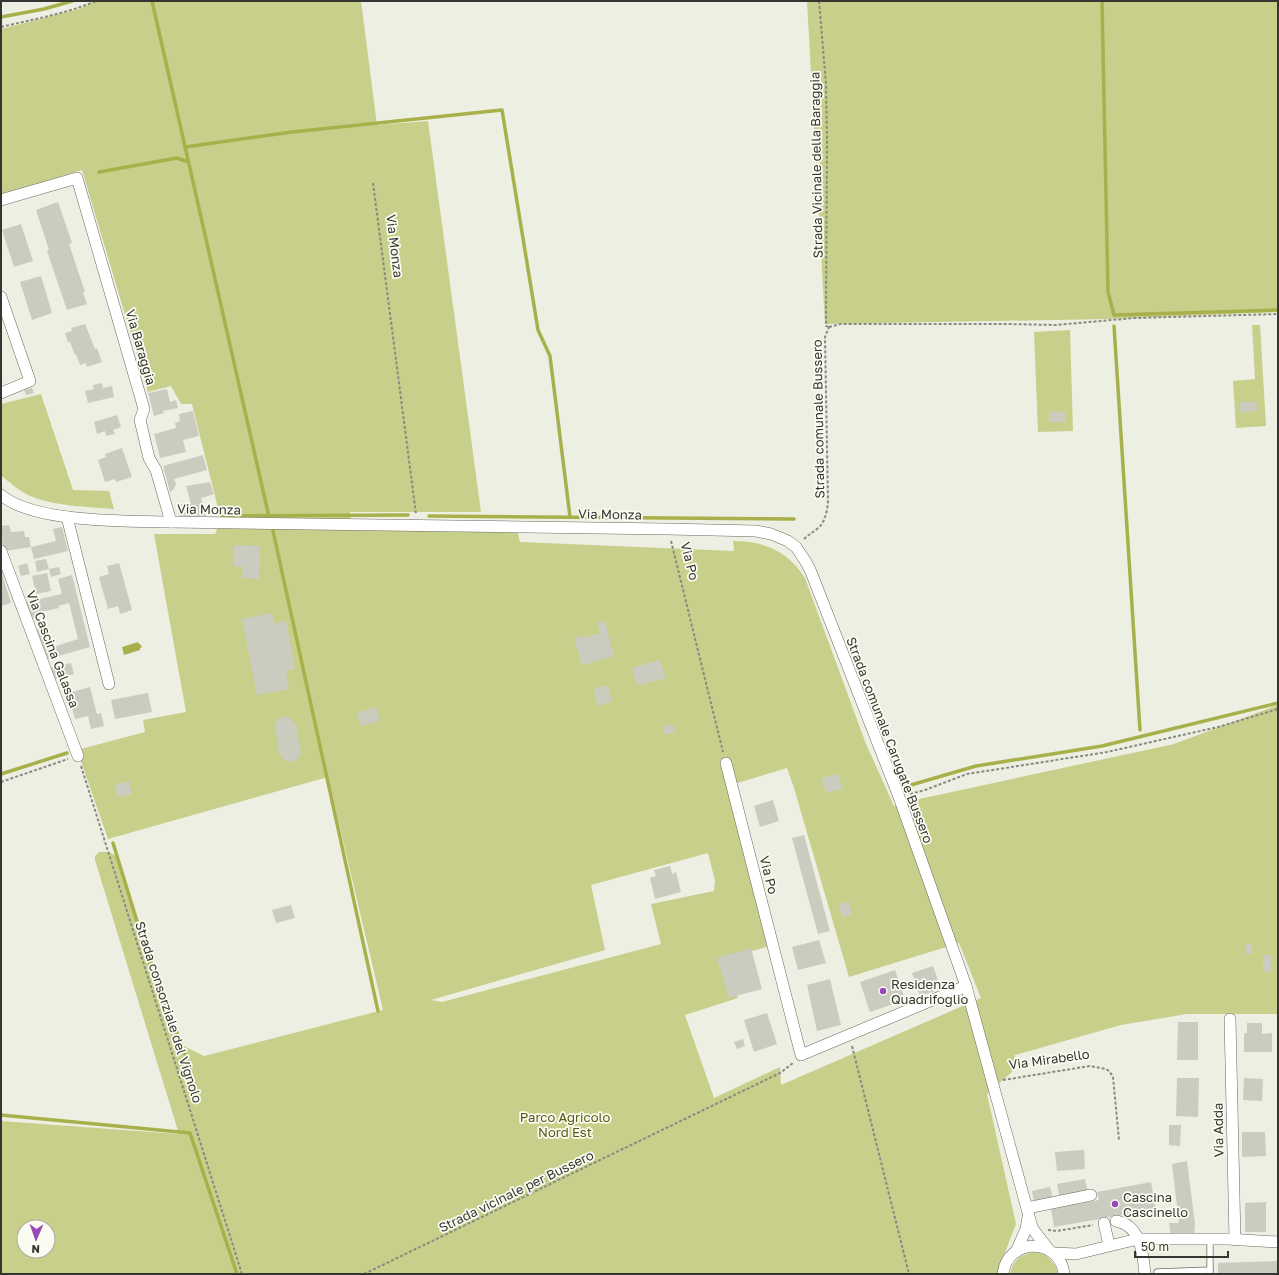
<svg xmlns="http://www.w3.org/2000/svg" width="1279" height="1275" font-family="'Golos Text',sans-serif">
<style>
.green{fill:#c8cf8a;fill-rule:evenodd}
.water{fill:#a8b04b}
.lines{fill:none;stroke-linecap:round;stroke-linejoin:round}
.stream{stroke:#a8b04b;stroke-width:3.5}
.building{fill:#caccc0}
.service-casing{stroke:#696b61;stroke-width:7}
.minor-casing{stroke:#696b61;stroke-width:12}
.path{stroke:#888a81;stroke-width:2;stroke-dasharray:3 2;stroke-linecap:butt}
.service{stroke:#fff;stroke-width:5.5}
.minor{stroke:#fff;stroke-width:11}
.poi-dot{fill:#9848b8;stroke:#fbfcf1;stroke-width:1.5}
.labels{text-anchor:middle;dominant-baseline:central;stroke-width:3.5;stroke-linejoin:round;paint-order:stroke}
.street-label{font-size:13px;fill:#353631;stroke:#fbfcf1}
.poi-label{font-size:13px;fill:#353631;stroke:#fbfcf1;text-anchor:start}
.park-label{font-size:13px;fill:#575c11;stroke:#fbfcf1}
</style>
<rect width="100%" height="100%" fill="#edefe3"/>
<g class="green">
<path d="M96,1H361L377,125L428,121L481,512H350L351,521L517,529L520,542L734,551L733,541C764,541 788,551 805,578L866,744L894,806L910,801L1174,744L1278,705V1014H1187L1121,1025L1015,1055L1012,1072L987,1094L1016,1224L999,1268V1274H1V1121L179,1134L95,860V856L99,852H109L116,856L122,869L145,940L177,1027L182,1045L204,1056L383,1010L328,777L108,839L77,750L145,732L143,720L186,712L154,534H215L221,520L192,404H181L171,386L148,392L82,170L1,195V29L79,9ZM787,768L794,788L849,977L959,943L981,998L781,1085L780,1067L714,1098L685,1015L738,998L726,958L774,945L731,785ZM708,853L715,881L714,891L651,904L661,944L442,1002L431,1000L605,950L591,885ZM24,1227H48V1251H24Z"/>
<path d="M807,1H1278V312L1109,319L825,324Z"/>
<path d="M1252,325H1260L1266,426L1236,428L1233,381L1255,379Z"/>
<path d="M1070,330L1073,431L1038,432L1034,332Z"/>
<path d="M41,394L73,490L109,491L114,509C88,507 52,506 28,495C18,490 9,482 1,475V404Z"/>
<path d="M1034,1252C1047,1254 1055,1261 1058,1274H1010C1012,1261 1021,1254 1034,1252Z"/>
</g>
<path class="water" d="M138,642L139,644H140L142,647L140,648V650L124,655L122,647Z"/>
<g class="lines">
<g class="stream">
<path d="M152,1L269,517"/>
<path d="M1102,1L1108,292L1114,315L1278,310"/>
<path d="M1,17L44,9L72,1"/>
<path d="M185,147L292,132L502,110L538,330L550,356L570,517"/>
<path d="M99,172L177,158L185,161L188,160"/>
<path d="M1114,326L1140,730"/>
<path d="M222,516L408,515"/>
<path d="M429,516L794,519"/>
<path d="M273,531L378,1011"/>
<path d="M1,774L67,753"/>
<path d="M904,787L976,766L1102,746L1278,703"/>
<path d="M113,843L150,964L185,1054"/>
<path d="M1,1115L190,1133L237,1274"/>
</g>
</g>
<g class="building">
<path d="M58,202L72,243L69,244L85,292L83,293L87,304L67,310L47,251L49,250L36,210Z"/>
<path d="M21,224L33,261L14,267L2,230Z"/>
<path d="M41,276L52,313L32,320L20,282Z"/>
<path d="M85,324L95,349L97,348L102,362L87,367L86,363L80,365L76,354L75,355L70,342H68L65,333L72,331L71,328Z"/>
<path d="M102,383L103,388L112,386L114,397L88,403L85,391L94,389L93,385Z"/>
<path d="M32,388L34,393L26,395L24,390Z"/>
<path d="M167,389L170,402L176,400L178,408L163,411L164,413L154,416L148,393Z"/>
<path d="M1240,402H1257V411L1240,412Z"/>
<path d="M193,411L199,436L183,440L186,452L160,458L154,434L176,428L175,423L180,421L179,414Z"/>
<rect x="1049" y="412" width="17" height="10"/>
<path d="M117,415L121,427L113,430L115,434L106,436L105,431L97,434L94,422Z"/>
<path d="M122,448L132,477L116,482L115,479L105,482L98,460L106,457L105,454Z"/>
<path d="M203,455L207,470L174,479L176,484L173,490L170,492L163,466Z"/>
<path d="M210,482L214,494L201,498L206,516H179L178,504H191L186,486Z"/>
<path d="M9,525L11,532L24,531L25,537H29L31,547L5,551L1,539V526Z"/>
<path d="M62,527L68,551L34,559L31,547L56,541L53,529Z"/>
<path d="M233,545L260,546L259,579L242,578L243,567H233Z"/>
<path d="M46,559L49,569L37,572L35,561Z"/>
<path d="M27,563L30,574L21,576L18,566Z"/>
<path d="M119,563L132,610L120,614L118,606L108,609L99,577L109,574L107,566Z"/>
<path d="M59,567L61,574L51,577L49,569Z"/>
<path d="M1,571L11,603L1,606Z"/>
<path d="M47,573L51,591L36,594L32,576Z"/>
<path d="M72,575L90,647L45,660L34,631L45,627L50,642H48L50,648L78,639L69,603L58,606L59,608L37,613L38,617L30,619L26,602L62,594L58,579Z"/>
<path d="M272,613L274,623L286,621L295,669L286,671L289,689L257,695L242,619Z"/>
<path d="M605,621L614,656L582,665L574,638L582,636L583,638L600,633L597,623Z"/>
<path d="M660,660L666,678L637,686L632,668Z"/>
<path d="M71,663L74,674L51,680L48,668Z"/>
<path d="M608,685L612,702L598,706L594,689Z"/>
<path d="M90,687L97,714L101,713L104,726L91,729L88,716L75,719L68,693Z"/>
<path d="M148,693L152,712L115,719L111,700Z"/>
<path d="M376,707L380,721L361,726L357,713Z"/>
<path d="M283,716L290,718L296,725L301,753L297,760L294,761L288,762L284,760L281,756L279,752L275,725L279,718Z"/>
<path d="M672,724L675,732L665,735L663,726Z"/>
<path d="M838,774L842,789L826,793L822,778Z"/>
<path d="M129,781L132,794L118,797L115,785Z"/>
<path d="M773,800L779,821L760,827L754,806Z"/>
<path d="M804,835L830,931L818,934L792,838Z"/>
<path d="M670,866L672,874L676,872L681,892L655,899L650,878L656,876L654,870Z"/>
<path d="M849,902L852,914L842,917L839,904Z"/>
<path d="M291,905L295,918L276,923L272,910Z"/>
<path d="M819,940L826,963L798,970L792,947Z"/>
<rect x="1246" y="944" width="6" height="10"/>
<path d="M751,948L762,989L729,998L717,958Z"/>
<rect x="1263" y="955" width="8" height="17"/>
<path d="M933,966L941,989L920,996L912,973Z"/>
<path d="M895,970L905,1000L870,1012L860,982Z"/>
<path d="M830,979L841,1025L817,1031L807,985Z"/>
<path d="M767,1013L777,1044L754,1052L744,1020Z"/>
<path d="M1178,1022H1198V1060H1177Z"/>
<path d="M1247,1023H1262V1034L1272,1033V1052H1244V1033H1247Z"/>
<path d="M743,1039L745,1046L737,1049L734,1042Z"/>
<path d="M1177,1078H1199L1198,1117L1176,1116Z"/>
<path d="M1244,1078L1263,1079L1262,1101L1243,1100Z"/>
<path d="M1169,1125H1181L1180,1146L1169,1145Z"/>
<path d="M1242,1132H1265L1266,1156L1242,1157Z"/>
<path d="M1084,1150L1085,1169L1057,1171L1055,1152Z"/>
<path d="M1187,1161L1195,1224L1194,1236H1171L1169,1223H1179L1172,1164Z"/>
<path d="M1085,1179L1088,1194L1060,1199L1057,1184Z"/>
<path d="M1151,1182L1156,1209L1054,1227L1051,1209L1099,1200L1097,1192Z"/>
<path d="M1050,1187L1053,1199L1034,1203L1032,1191Z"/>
<path d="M1266,1202V1232H1245V1203Z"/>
<path d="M1278,1261V1274H1218V1263Z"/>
</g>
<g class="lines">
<defs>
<g id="service">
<path d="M1210,1239V1274"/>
<path d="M1158,1274L1157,1272L1210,1270"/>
</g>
<g id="minor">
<path d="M1,200L77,178L144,409L140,420L149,458L156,470L171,522"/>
<path d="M1,297L30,381L1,393"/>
<path d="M1,495C34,523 128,521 171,522L667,529L756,531L771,534L788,541L796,547L806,562L811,572L899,797L966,986L1032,1227L1035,1232L1049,1250"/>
<path d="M67,517L109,684"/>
<path d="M1,551L78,756"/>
<path d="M726,763L801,1055L966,986"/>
<path d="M1230,1019L1235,1240"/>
<path d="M1027,1208L1091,1195"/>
<path d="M1116,1221C1141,1225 1143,1254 1145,1274"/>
<path d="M1104,1223L1109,1245"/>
<path d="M1016,1252L1026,1229L1028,1217"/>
<path d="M1054,1253L1076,1254L1138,1239H1227L1278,1242"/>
<path d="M1003,1274C1007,1237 1060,1237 1064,1274"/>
</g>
</defs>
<use href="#service" class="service-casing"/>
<use href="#minor" class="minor-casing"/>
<g class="path">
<path d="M819,1L826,84L827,140L826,319V326L829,327"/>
<path d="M1,27C34,19 65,14 96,1"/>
<path d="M373,183L416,514"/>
<path d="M829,327L841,324H1006L1056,325L1134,318L1278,314"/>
<path d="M804,539C808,535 812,533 817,529C825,523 827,512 828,502L825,337L829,327"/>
<path d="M671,541L723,752"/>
<path d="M81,766L242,1274"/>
<path d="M1,782L68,759"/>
<path d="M910,794L925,790L967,774L1107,752L1218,727L1278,709"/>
<path d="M852,1046L909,1274"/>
<path d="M1003,1080L1090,1066L1106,1069L1109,1071L1113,1077L1119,1140"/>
<path d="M1048,1230L1057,1231L1093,1225"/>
<path d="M364,1274L780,1073L793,1063"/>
</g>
<use href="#service" class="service"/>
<use href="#minor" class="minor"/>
</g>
<g class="poi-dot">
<circle cx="883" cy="991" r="4"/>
<circle cx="1115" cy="1204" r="4"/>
</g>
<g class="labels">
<g class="street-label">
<text transform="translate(816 165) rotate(-91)">Strada Vicinale della Baraggia</text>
<text transform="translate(395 246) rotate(83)">Via Monza</text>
<text transform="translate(141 347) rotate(74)">Via Baraggia</text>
<text transform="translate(818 419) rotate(-91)">Strada comunale Bussero</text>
<text transform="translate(209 509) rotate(1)">Via Monza</text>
<text transform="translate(610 514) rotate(1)">Via Monza</text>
<text transform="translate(690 561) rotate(76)">Via Po</text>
<text transform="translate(53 649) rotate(69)">Via Cascina Galassa</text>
<text transform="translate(890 740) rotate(69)">Strada comunale Carugate Bussero</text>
<text transform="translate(769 875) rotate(76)">Via Po</text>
<text transform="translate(169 1012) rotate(72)">Strada consorziale del Vignolo</text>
<text transform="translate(1049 1059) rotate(-8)">Via Mirabello</text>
<text transform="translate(1218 1130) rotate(-91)">Via Adda</text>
<text transform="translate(516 1191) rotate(-26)">Strada vicinale per Bussero</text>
</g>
<g class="poi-label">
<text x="891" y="984">Residenza<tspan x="891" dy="15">Quadrifoglio</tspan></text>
<text x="1123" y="1197">Cascina<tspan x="1123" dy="15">Cascinello</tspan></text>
</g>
<g class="park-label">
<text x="565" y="1117">Parco Agricolo<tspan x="565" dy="15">Nord Est</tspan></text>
</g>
</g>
<rect width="1279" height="1275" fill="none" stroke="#353631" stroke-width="4"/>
<g transform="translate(36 1239) rotate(182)"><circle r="19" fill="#fbfcf1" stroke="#acada4"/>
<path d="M0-3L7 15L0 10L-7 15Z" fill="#9848b8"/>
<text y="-6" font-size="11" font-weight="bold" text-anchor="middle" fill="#353631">N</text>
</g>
<path d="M1135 1251v6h93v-6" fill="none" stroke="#353631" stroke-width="2"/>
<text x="1141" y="1251" font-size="12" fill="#353631" stroke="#fbfcf1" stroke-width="3" paint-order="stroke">50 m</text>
</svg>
